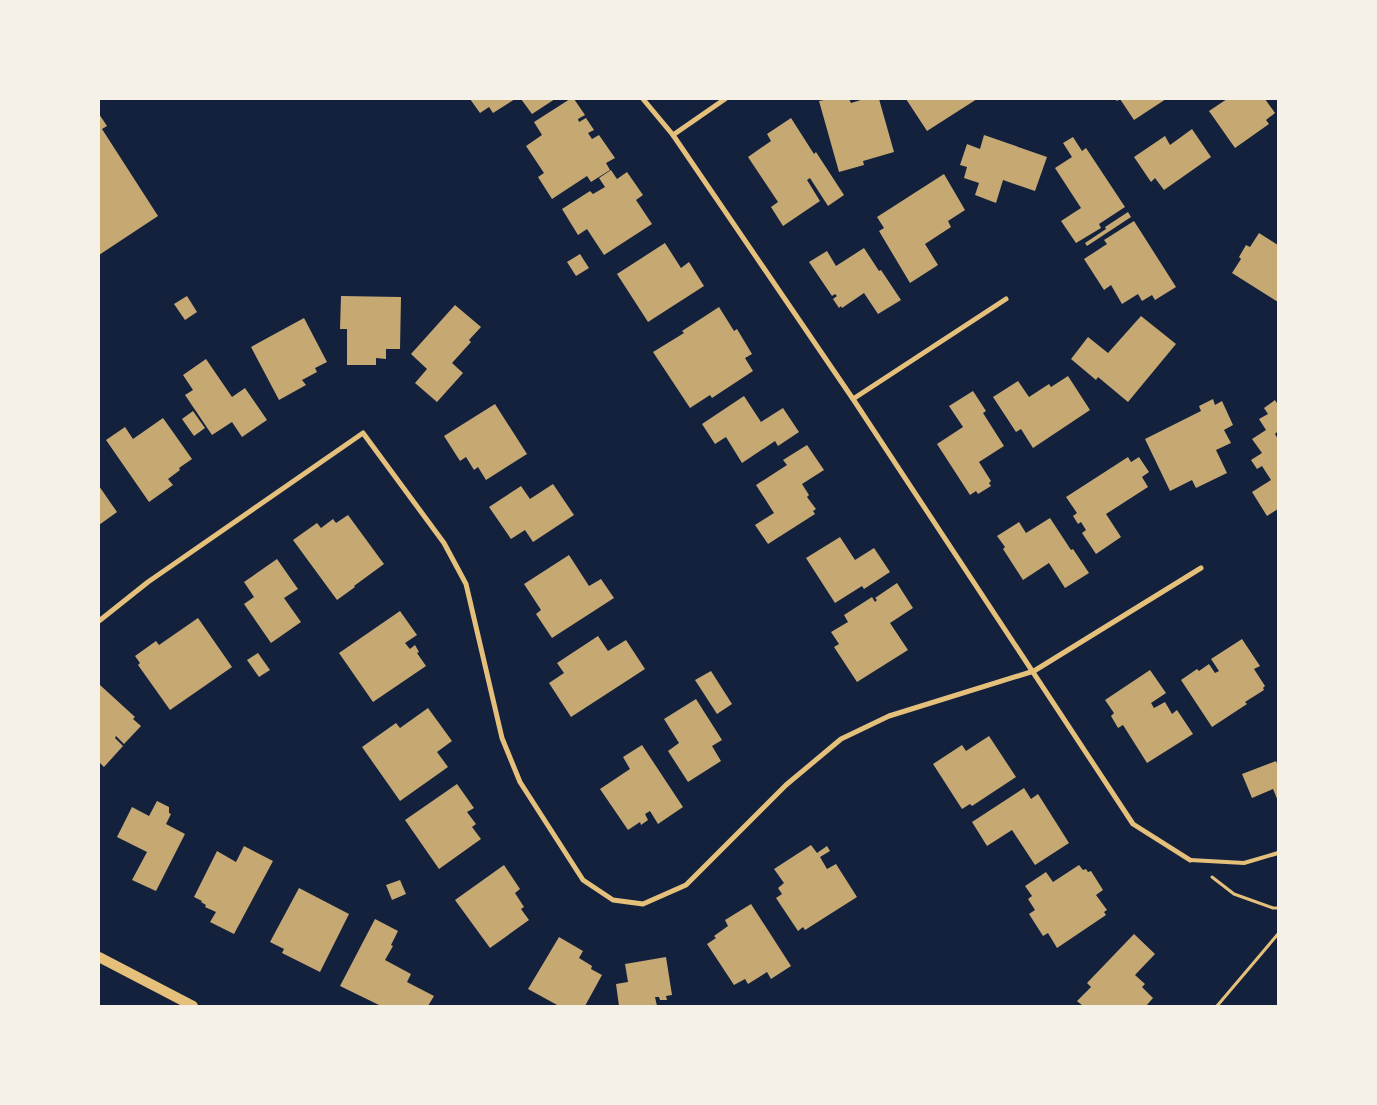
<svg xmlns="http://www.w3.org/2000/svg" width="1377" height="1105" font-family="'Sofia Sans Condensed',sans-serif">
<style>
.building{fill:#c6a872}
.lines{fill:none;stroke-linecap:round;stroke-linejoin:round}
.path{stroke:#e5c07b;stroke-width:3}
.service{stroke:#e5c07b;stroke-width:4}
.minor{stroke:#e5c07b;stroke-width:5}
.secondary{stroke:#e5c07b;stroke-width:10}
</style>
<rect width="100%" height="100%" fill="#14213d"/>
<g class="building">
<path d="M470,99H515L493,113L489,107L480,113Z"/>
<path d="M521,99H555L532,114Z"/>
<path d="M570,99H574L585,115L578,119L579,122L586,118L594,130L588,133L592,139L599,135L615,158L606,163L610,170L591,182L587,176L552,199L538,177L544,173L526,146L542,135L534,122Z"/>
<path d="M829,99H849L851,103L864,99H879L894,152L863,161L864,165L839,172L819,101Z"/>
<path d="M906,99H977L927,131Z"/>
<path d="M1115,99H1166L1134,120L1120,99L1117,101Z"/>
<path d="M1227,99H1238L1240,100L1242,99H1265L1275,113L1266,120L1269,124L1235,148L1209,111Z"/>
<path d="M99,114L107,126L102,129L158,216L99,255Z"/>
<path d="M791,118L814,154L816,152L844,195L828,206L810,178L807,180L820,201L783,226L771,207L778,202L748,157L771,141L767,134Z"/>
<path d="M1192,129L1211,157L1164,190L1155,178L1151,182L1134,157L1165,136L1170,145Z"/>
<path d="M984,135L1047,157L1035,191L1003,180L996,203L975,195L979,183L964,178L967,167L960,165L967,144L980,149Z"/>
<path d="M1073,137L1082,151L1086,148L1125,207L1099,224L1101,228L1076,243L1061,221L1081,208L1055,168L1072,157L1063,143Z"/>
<path d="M611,170L617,179L627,172L643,195L636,200L652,224L604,255L587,229L578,235L562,209L590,191L593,194L605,187L599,178Z"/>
<path d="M944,174L965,210L948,221L951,227L925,244L938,265L910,283L879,231L884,228L877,217Z"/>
<path d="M1128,212L1131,217L1087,246L1085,243L1106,229L1105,227Z"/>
<path d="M1134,221L1176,287L1155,300L1152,295L1142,301L1138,294L1122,304L1111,285L1104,290L1084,259L1107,244L1104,240Z"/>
<path d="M1259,233L1278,245V302L1232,273L1241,259L1239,257L1246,245L1250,247Z"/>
<path d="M665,243L681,268L689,262L704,286L648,322L617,274Z"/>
<path d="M864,248L879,271L881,270L901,300L878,314L864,293L842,308L841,306L839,308L833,299L837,296L835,294L832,296L809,262L827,251L836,266Z"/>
<path d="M580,254L589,268L576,276L567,262Z"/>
<path d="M187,296L197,312L185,320L174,304Z"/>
<path d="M341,296L401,297L400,349H386V359L376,358V365H347V329H340Z"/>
<path d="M455,305L481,327L469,340L471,342L452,363L463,373L437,402L415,383L427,369L411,354Z"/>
<path d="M719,307L734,331L737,329L752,354L745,358L753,371L712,398L710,395L690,408L653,352L684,333L682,331Z"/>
<path d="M1141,316L1176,344L1128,402L1098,377L1096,380L1071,359L1088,337L1108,353Z"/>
<path d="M304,318L327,362L315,368L317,372L302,380L306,385L279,400L251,347Z"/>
<path d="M206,359L232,397L245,388L267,420L242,437L232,422L212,435L185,395L193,390L183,375Z"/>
<path d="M1068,376L1090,410L1033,448L1021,429L1016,432L993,397L1018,381L1029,397L1049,384L1051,387Z"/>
<path d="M973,391L986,411L983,413L1004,446L979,462L991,481L989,483L991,486L978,494L976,491L970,495L937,444L963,427L949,406Z"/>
<path d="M744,396L761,422L783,408L799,432L778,446L775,441L742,463L726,437L715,444L702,424Z"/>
<path d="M1213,399L1215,405L1222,401L1233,425L1224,430L1231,443L1216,450L1227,473L1196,488L1192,480L1170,491L1145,439L1201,411L1199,406Z"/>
<path d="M1275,400L1278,405V431L1275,434L1278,439V509L1267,516L1252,492L1271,480L1262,466L1257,469L1251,460L1262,453L1252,439L1266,430L1259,419L1268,414L1264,408Z"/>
<path d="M495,404L527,454L486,480L478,467L474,470L466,457L460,461L444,436Z"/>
<path d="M193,411L205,428L194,436L182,419Z"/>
<path d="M163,418L192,459L179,468L180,470L168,479L173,485L149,502L106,440L125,427L133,439Z"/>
<path d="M807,445L824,470L802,484L809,495L807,497L816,509L813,511L815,514L768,544L755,525L774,513L756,485L787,465L783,460Z"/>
<path d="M1128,457L1131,462L1139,457L1149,472L1142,477L1148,487L1106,514L1121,537L1096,554L1082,533L1086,530L1081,522L1078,524L1073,516L1077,513L1066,497Z"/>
<path d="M553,484L574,515L533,542L525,530L511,539L489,507L521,486L530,499Z"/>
<path d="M99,486L117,512L99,525Z"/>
<path d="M348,515L384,564L354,586L355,587L337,600L293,540L317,523L321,528L333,519L336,523Z"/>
<path d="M1050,518L1071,550L1073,549L1089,573L1065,588L1049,563L1023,580L1003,549L1005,547L997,536L1019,522L1026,533Z"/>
<path d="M840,537L855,560L874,548L890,572L864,589L862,586L835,603L806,558Z"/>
<path d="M569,555L589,586L601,579L614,598L552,638L536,614L541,610L524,584Z"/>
<path d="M277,559L298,589L284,598L301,622L271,643L244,604L254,597L244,582Z"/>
<path d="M897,583L913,608L890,623L908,650L857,682L834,647L839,644L831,632L848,622L844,615L872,597L875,602L877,600L875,598Z"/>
<path d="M400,611L417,635L405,643L410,649L415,645L419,652L417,653L426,666L373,702L339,653Z"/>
<path d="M198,618L232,667L170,710L138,665L140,663L135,656L156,641L159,645Z"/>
<path d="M598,636L608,651L626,640L645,669L571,717L549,683L564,673L557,663Z"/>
<path d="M1242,639L1260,666L1254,669L1265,686L1263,688L1264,690L1245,702L1247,704L1212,727L1181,680L1197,669L1199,671L1209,664L1215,673L1219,671L1211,659Z"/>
<path d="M258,653L270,670L259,677L247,660Z"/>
<path d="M1150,670L1166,693L1151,703L1154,708L1165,702L1172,714L1177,710L1193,734L1147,763L1123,725L1118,728L1111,716L1114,713L1105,700Z"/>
<path d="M711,671L732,704L717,714L695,680Z"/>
<path d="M100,685L135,717L133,719L141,726L124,744L116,736L115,738L123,746L104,767L99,762V687Z"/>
<path d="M696,699L722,740L712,746L721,761L688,782L668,751L679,743L664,719Z"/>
<path d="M428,708L452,741L437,752L448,767L400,801L362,747L396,723L400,728Z"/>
<path d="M989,736L1016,777L972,806L970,804L962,809L933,764L962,745L966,751Z"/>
<path d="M642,745L683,807L658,824L650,811L645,814L648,820L641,825L640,822L628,830L600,789L630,769L623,757Z"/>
<path d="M1276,761L1278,766V801L1273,789L1252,798L1242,774Z"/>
<path d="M457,784L474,808L467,812L476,824L472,827L481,839L439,869L405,820Z"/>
<path d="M1024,788L1031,799L1038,794L1069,843L1035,865L1012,830L987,846L972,822Z"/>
<path d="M157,801L169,807V813L171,814L166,824L185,834L156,891L132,880L147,852L117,837L132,807L149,816Z"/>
<path d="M811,845L817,853L827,846L830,851L820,857L827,869L836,864L857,897L805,930L803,927L798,931L776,898L782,894L778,888L784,883L774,869Z"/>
<path d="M244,846L273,861L234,934L210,922L216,912L205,907L206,905L201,902L202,901L194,897L217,851L236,862Z"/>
<path d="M504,865L520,889L515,893L524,907L521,909L529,920L490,948L455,900Z"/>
<path d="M1079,865L1083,870L1086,869L1088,872L1091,871L1103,890L1096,895L1107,910L1104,912L1106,915L1057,948L1048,933L1043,936L1029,914L1035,910L1028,899L1032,896L1025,886L1046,872L1053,882Z"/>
<path d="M400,880L406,894L392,900L386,885Z"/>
<path d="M299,888L349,914L320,972L282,953L284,949L270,942Z"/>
<path d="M751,904L791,966L771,979L767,972L748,984L745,979L734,985L707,944L716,938L714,936L728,926L725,920Z"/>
<path d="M375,919L398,931L391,945L393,946L385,960L411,974L407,982L434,996L428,1006H381L340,986Z"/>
<path d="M1134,934L1155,954L1135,975L1145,984L1142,987L1153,998L1146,1006H1083L1077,1001L1091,987L1087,983Z"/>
<path d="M559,937L583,951L579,958L592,966L591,969L602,975L585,1006H559L528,989Z"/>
<path d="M666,957L672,995L666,996L667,1000H660L659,997H655L657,1006H619L616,984L628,982L625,964Z"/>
</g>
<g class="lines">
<g class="path">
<path d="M1212,877L1234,894L1273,908H1278"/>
<path d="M1217,1006L1278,934"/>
</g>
<path class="service" d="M1190,860L1244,863L1278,853"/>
<g class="minor">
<path d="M643,99L673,135L853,399L1133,824L1190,860"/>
<path d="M673,135L725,99"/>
<path d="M853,399L1006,299"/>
<path d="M99,621L148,582L363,433L444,543L466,584L502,738L520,782L583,880L613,900L643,904L686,885L786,785L841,739L889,716L1034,671L1201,568"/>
</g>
<path class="secondary" d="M99,957L193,1006"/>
</g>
<rect width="1377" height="1105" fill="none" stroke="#f6f1e7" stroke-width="200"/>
</svg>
